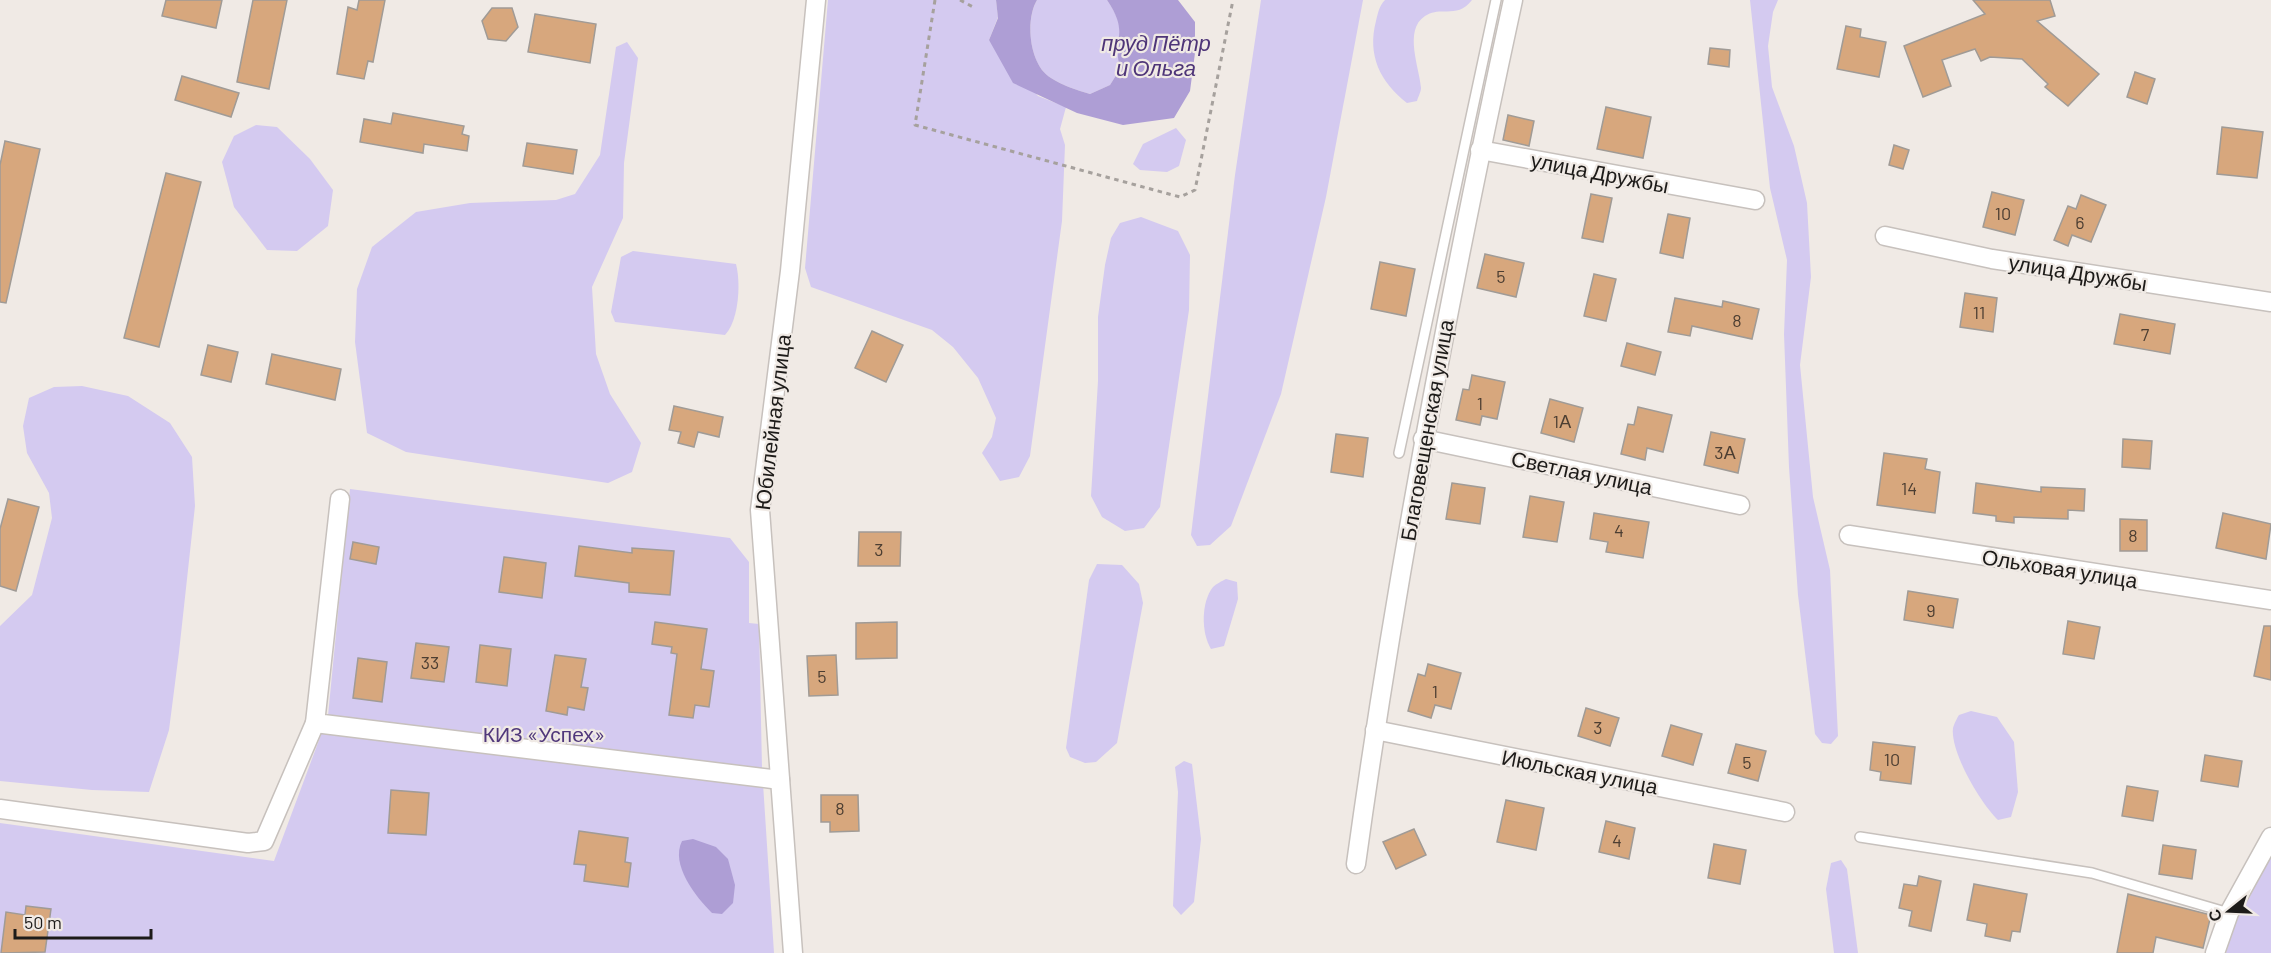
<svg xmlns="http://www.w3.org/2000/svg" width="2271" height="953" font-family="Barlow,sans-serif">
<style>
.green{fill:#d4caf0}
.water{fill:#ae9ed5}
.building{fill:#d7a77d;stroke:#a09b96;stroke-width:1.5}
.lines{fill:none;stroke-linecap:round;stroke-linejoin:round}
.lane-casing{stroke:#c7c1bd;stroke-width:12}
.street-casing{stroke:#c7c1bd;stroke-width:21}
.path{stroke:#a6a19d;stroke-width:3;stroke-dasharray:4.5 4.5;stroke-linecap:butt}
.lane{stroke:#fff;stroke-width:9}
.street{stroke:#fff;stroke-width:18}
.labels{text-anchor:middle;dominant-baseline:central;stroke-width:4.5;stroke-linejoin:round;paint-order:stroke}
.number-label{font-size:18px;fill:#4c3e32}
.street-label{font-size:21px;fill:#1d1b19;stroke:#f0eae5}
.park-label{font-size:21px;fill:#50387b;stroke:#f0eae5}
.water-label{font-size:22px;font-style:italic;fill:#4e3578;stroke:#f0eae5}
</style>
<rect width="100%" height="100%" fill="#f0eae5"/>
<g class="green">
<path d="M828,0H996L998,17L989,40L1038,96L1066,107L1060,129L1065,145L1062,221L1030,456L1019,477L1000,481L982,453L992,437L996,418L978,378L953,347L932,330L811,287L805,268Z"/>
<path d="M1037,0H1107C1131,34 1112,37 1120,69L1110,85L1090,94C1077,90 1063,86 1051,78C1029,65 1025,20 1037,0Z"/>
<path d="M1261,0H1363L1326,197L1281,394L1231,526L1210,545L1197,546L1191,535L1235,175Z"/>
<path d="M1385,0H1472C1457,20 1441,5 1425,16C1403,30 1420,69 1421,88C1421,92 1418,97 1417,101L1407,103C1380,82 1367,55 1376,21C1378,13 1379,6 1385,0Z"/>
<path d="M1750,0H1778L1773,12L1768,46L1772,87L1794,146L1807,203L1811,277L1800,365L1813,497L1830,570L1838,736L1831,744L1822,743L1815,734L1798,595L1789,467L1784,334L1787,260L1770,188Z"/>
<path d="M627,42L638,58L624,163L623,218L592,287L596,354L610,394L641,443L632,472L608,483L406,452L367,433L355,342L357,289L372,247L416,212L470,203L556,200L575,194L600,155L616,47Z"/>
<path d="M256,125L277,127L310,159L333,190L328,226L297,251L267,250L234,207L222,162L234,136Z"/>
<path d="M1176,128L1186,140L1179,166L1167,172L1140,170L1133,164L1143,144Z"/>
<path d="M1141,217L1178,231L1190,255L1189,310L1160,507L1144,528L1125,531L1102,517L1091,496L1098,381V317L1105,265L1111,238L1120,223Z"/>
<path d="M633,251L736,264C741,283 739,320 725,335L615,322L611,312L621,257Z"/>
<path d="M82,386L128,396L170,423L192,457L195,506L179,652L169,730L149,792L92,790L0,781V626L32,595L52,518L49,493L27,453L23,426L29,398L54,387Z"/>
<path d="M350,489L730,538L749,562V623L759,624L762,768L774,953H0V823L274,861L328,716Z"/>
<path d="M1097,564L1122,565L1139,584L1143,603L1117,743L1096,762L1085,763L1070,757L1066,748L1089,580Z"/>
<path d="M1226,579L1237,582L1238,599L1224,646L1211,649C1201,633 1201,602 1213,587C1216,584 1222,581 1226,579Z"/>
<path d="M1971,711L1997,717L2014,742L2018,792L2011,817L1998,820C1981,804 1950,752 1953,728C1954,724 1957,718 1959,715Z"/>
<path d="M1184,761L1192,764L1201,839L1194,902L1181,915L1173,906L1178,792L1175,767Z"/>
<path d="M2271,854V953H2226L2235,920Z"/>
<path d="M1841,860L1847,869L1858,953H1834L1826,889L1831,863Z"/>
</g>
<g class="water">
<path d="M996,0H1037C1025,20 1029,65 1051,78C1063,86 1077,90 1090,94L1110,85L1120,69C1112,37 1130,34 1107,0H1178L1195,22V53L1190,91L1174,118L1123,125L1077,113L1013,83L989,40L998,18Z"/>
<path d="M693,839L716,847L728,859L735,885L733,903L722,914L712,913C696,897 670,865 682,841Z"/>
</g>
<g class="building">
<path d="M166,0H222L216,28L162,16Z"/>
<path d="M253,0H287L269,89L237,82Z"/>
<path d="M359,0H385L373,62L368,61L364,79L337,74L348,7L357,10Z"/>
<path d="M1973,0H2050L2055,16L2037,21L2099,74L2068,106L2045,87L2048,84L2022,59L1990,57L1981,61L1975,49L1942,60L1951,86L1923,97L1904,46L1985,14Z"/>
<path d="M492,8H512L518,27L506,41L488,39L482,21Z"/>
<path d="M535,14L596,24L590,63L528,52Z"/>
<path d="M1846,26L1861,29L1860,37L1886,42L1879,77L1837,69Z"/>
<path d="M1710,48L1730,50L1729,67L1708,64Z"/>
<path d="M2135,72L2155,79L2147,104L2127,97Z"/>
<path d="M182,76L239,93L231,117L175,100Z"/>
<path d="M1606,107L1651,117L1643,158L1597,149Z"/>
<path d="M393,113L464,126L462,134L469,136L467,151L424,144L423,153L360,142L364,119L391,124Z"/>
<path d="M1508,115L1534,121L1529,146L1503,140Z"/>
<path d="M2222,127L2263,132L2257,178L2217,174Z"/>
<path d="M5,141L40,149L6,303L0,302V165Z"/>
<path d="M527,143L577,150L573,174L523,166Z"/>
<path d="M1894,145L1909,150L1903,169L1889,165Z"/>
<path d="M166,173L201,182L159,347L124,338Z"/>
<path d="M1992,192L2024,200L2015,235L1983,227Z"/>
<path d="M1591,194L1612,198L1603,242L1582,238Z"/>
<path d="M2081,195L2106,205L2091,242L2072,235L2068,246L2054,240L2068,206L2076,209Z"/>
<path d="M1668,214L1690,218L1683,258L1660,253Z"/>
<path d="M1485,254L1524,263L1516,297L1477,288Z"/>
<path d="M1380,262L1415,269L1406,316L1371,309Z"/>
<path d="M1594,274L1616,279L1606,321L1584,316Z"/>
<path d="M1965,293L1997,298L1993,332L1960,327Z"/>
<path d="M1675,298L1722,307L1723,301L1759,309L1752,339L1692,326L1690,336L1668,332Z"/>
<path d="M2120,314L2175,324L2170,354L2114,344Z"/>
<path d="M872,331L903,345L886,382L855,368Z"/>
<path d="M1627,343L1661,352L1655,375L1621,366Z"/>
<path d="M208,345L238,352L231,382L201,375Z"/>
<path d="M272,354L341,369L335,400L266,384Z"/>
<path d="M1472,375L1505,382L1497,419L1482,416L1480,425L1456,420L1463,389L1469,390Z"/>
<path d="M1550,399L1583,408L1574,442L1541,433Z"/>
<path d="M674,406L723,417L719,437L698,432L694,447L678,443L681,432L669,430Z"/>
<path d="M1638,407L1672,415L1663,452L1647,448L1645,460L1621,454L1628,424L1634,425Z"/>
<path d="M1711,432L1745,439L1738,473L1704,465Z"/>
<path d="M1336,434L1368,438L1363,477L1331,472Z"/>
<path d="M2123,439L2152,441L2150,469L2122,467Z"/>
<path d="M1884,453L1927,459L1925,469L1940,472L1935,513L1877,505Z"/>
<path d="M1452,483L1485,488L1480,524L1446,519Z"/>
<path d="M1976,483L2041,492V487L2085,489L2084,511L2068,510V519L2014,517V523L1996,521V516L1973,513Z"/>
<path d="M1530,496L1564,502L1557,542L1523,537Z"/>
<path d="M8,499L39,507L16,591L0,586V529Z"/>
<path d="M1594,513L1649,522L1643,558L1606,552L1608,542L1590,539Z"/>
<path d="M2223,513L2271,524L2266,559L2216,548Z"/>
<path d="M2120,519L2147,520V551H2120Z"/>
<path d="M859,532H901L900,566H858Z"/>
<path d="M353,542L379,547L376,564L350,559Z"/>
<path d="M579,546L632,553V548L674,551L670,595L629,592V583L575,576Z"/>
<path d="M504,557L546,563L542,598L499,592Z"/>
<path d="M1908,591L1958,599L1953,628L1904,620Z"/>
<path d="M2068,621L2100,627L2094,659L2063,654Z"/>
<path d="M655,622L707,629L701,669L714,671L709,707L695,705L693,718L669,715L677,654L671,653L672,647L652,644Z"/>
<path d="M897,622V658L856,659V623Z"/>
<path d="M2264,626H2271V680L2254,676Z"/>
<path d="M416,643L449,647L444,682L411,678Z"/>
<path d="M480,645L511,649L507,686L476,682Z"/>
<path d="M555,655L586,659L581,687L588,688L584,710L568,707L567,715L546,711Z"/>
<path d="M836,655L838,695L809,696L807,656Z"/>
<path d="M358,658L387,662L382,702L353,698Z"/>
<path d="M1428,664L1461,673L1451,709L1435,705L1431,718L1408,711L1418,674L1425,676Z"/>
<path d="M1586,708L1619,718L1610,746L1578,736Z"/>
<path d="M1671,725L1702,734L1693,765L1662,756Z"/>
<path d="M1873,742L1915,747L1911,784L1880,780L1881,772L1870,770Z"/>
<path d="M1736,744L1766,751L1758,781L1728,773Z"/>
<path d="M2205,755L2242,761L2238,787L2201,781Z"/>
<path d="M2127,786L2158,791L2153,821L2122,816Z"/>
<path d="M391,790L429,793L426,835L388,833Z"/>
<path d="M821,795H858L859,831L830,832V822H821Z"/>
<path d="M1506,800L1544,808L1536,850L1497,842Z"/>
<path d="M1606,821L1635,828L1629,859L1599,852Z"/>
<path d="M1414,829L1426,855L1396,869L1383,842Z"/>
<path d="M579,831L628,838L625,862L631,863L628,887L584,881L586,865L574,864Z"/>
<path d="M1714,844L1746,850L1740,884L1708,878Z"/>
<path d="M2163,845L2196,850L2192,879L2159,874Z"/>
<path d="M1919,876L1941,881L1931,931L1909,926L1912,911L1899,908L1904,884L1917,886Z"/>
<path d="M1974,884L2027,894L2020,932L2012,931L2010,941L1985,936L1987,924L1967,920Z"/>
<path d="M2128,894L2211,915L2203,948L2156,937L2153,953H2117Z"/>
<path d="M26,906L51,909L45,952L1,953L6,912L25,915Z"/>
</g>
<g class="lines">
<defs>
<g id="lane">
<path d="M1399,453L1496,0"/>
<path d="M1860,837L2092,873L2229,913"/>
</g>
<g id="street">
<path d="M1480,150L1755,200"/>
<path d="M1885,236L1992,259L2271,302"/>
<path d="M1423,439L1740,505"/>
<path d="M340,499L315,723L780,780"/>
<path d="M1849,535L2271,600"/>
<path d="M1375,730L1785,812"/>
<path d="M0,809L248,843L264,841L315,723"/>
<path d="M1356,864C1396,573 1451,286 1513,0"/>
<path d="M793,953L760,510L790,271L816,0"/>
<path d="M2215,953L2229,913L2271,837"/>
</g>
</defs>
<use href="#lane" class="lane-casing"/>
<use href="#street" class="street-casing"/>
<g class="path">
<path d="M935,0L915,125L1180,197L1195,190L1233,0"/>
<path d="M960,0L973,7"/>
</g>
<use href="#lane" class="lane"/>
<use href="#street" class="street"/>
</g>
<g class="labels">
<g class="number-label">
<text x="2003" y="213">10</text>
<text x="2080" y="222">6</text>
<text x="1501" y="276">5</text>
<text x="1979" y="312">11</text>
<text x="1737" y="320">8</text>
<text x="2145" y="334">7</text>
<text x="1480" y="403">1</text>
<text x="1562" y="421">1А</text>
<text x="1725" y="452">3А</text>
<text x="1909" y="488">14</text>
<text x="1619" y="530">4</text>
<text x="2133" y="535">8</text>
<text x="879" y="549">3</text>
<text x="1931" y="610">9</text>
<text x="430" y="662">33</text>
<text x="822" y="676">5</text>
<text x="1435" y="691">1</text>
<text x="1598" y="727">3</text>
<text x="1892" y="759">10</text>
<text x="1747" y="762">5</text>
<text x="840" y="808">8</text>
<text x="1617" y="840">4</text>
</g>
<g class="street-label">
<text transform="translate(1600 172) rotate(11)">улица Дружбы</text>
<text transform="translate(2078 272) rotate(9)">улица Дружбы</text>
<text transform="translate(772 422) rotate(-83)">Юбилейная улица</text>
<text transform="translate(1426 430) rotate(-80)">Благовещенская улица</text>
<text transform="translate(1582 472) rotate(12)">Светлая улица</text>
<text transform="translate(2060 568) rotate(9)">Ольховая улица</text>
<text transform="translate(1580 771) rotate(11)">Июльская улица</text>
</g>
<g class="park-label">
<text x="544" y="733">КИЗ «Успех»</text>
</g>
<g class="water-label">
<text x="1156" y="42">пруд Пётр<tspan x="1156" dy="25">и Ольга</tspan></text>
</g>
</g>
<g transform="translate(2229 911) rotate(252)" stroke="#f0eae5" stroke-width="4.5" paint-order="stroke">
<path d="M0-4.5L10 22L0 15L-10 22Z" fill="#1d1b19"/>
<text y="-9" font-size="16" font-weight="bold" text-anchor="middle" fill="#1d1b19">С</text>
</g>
<path d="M15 929v9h136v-9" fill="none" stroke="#1d1b19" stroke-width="3"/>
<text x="24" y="929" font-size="18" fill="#1d1b19" stroke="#f0eae5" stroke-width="4.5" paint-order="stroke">50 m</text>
</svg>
